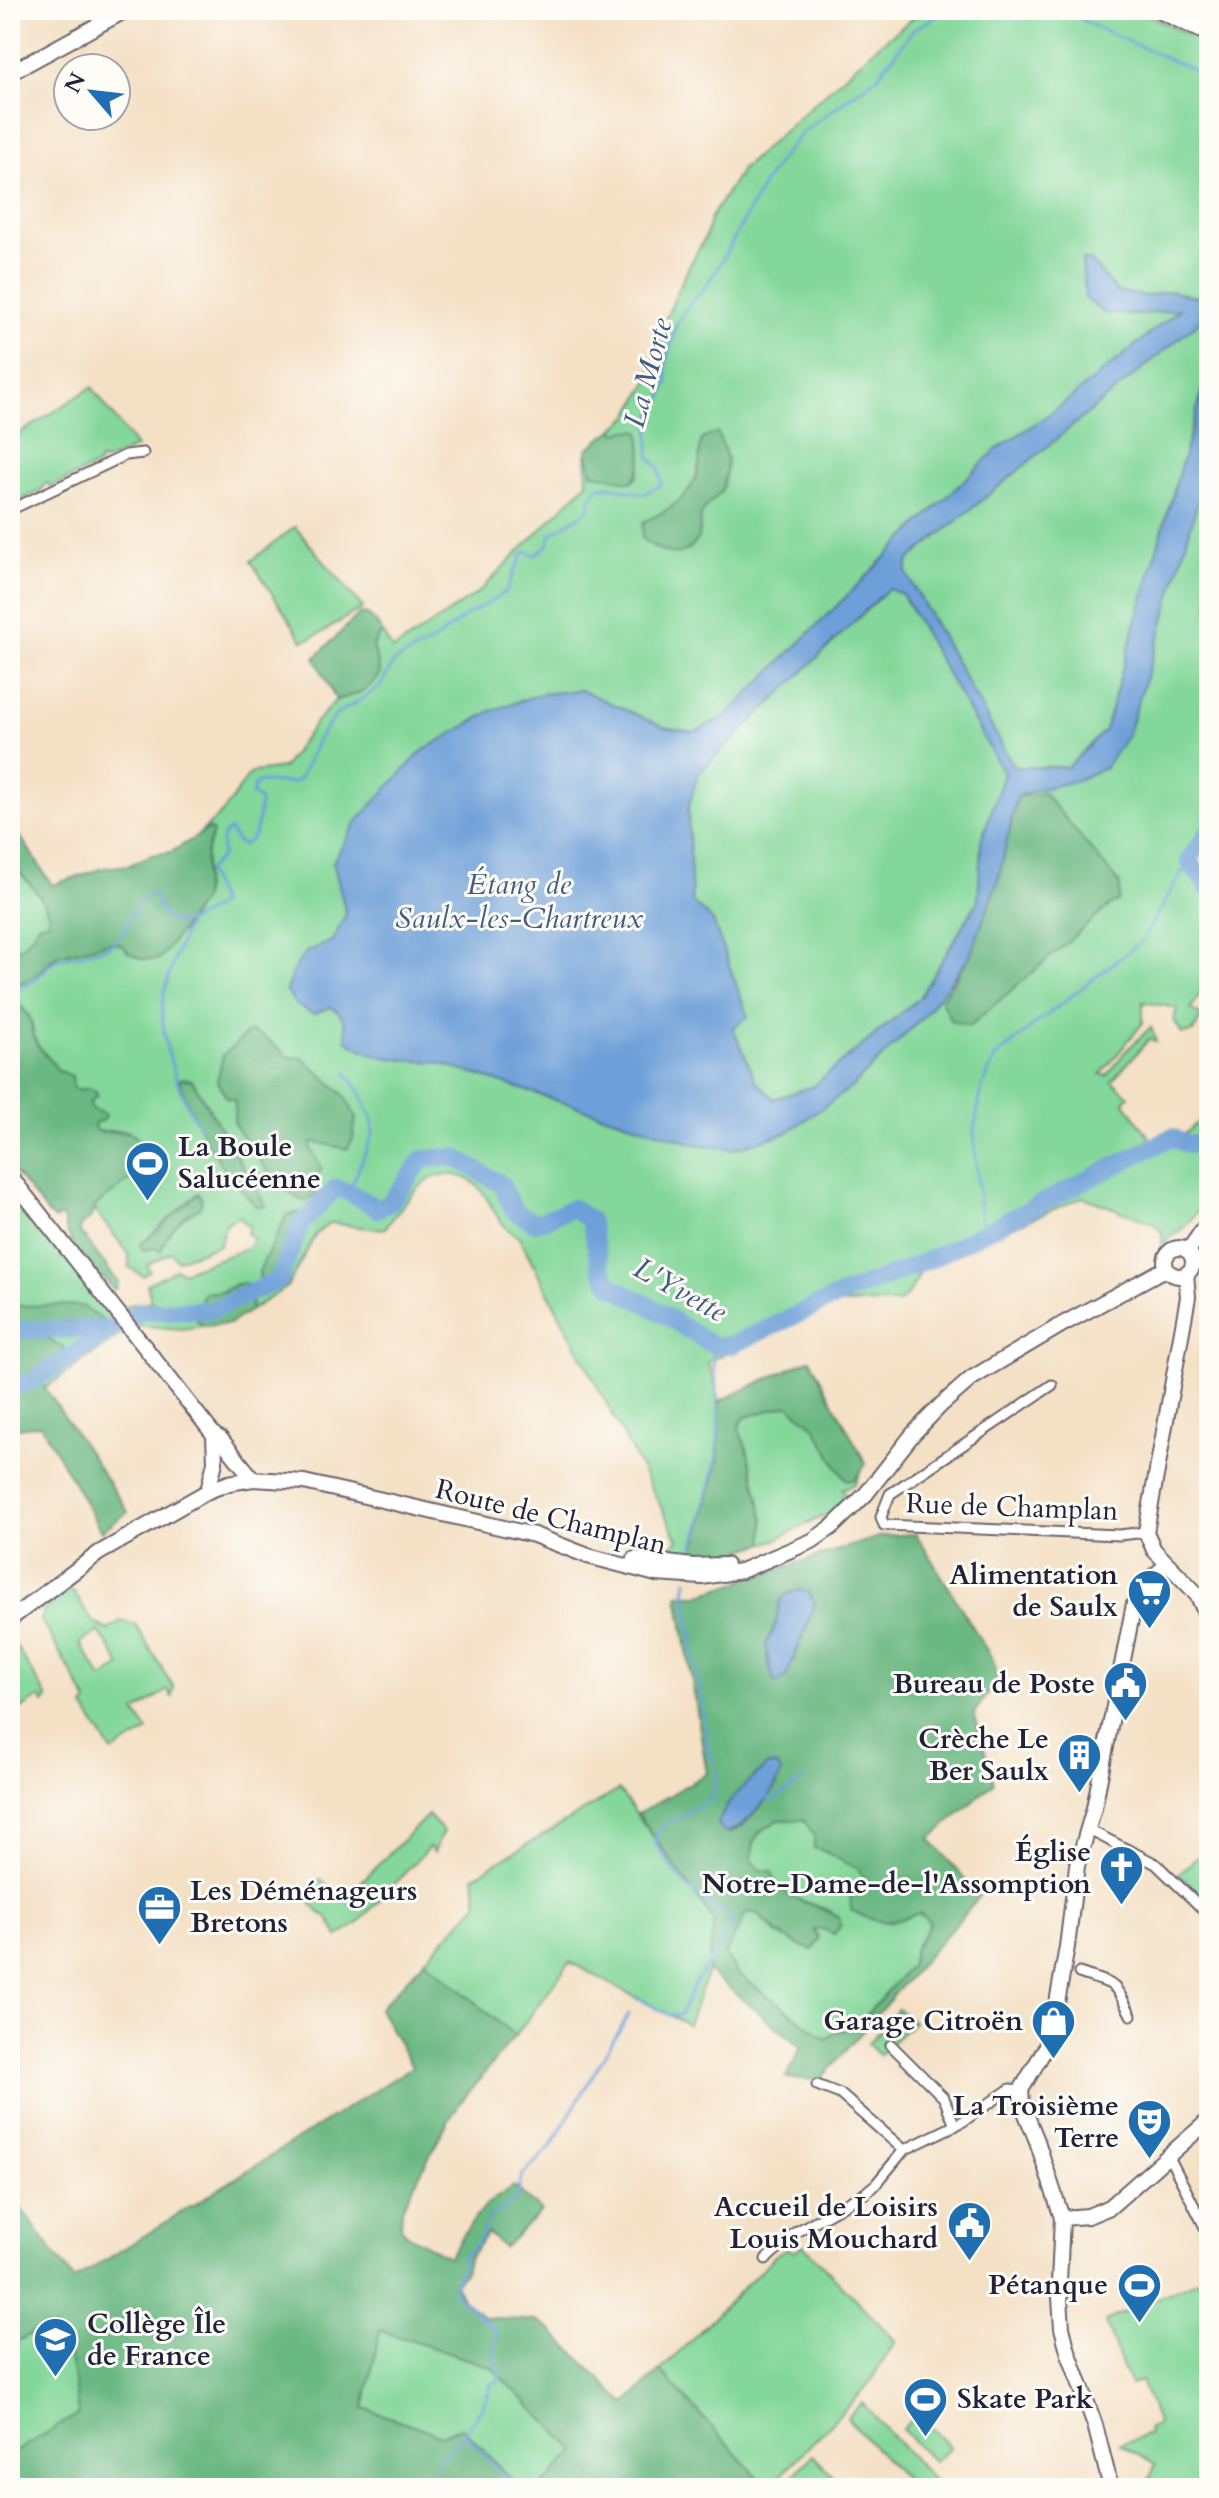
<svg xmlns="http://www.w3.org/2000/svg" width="1219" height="2498" font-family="Cardo,serif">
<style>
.green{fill:#83d79a;stroke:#527c6a;stroke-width:2;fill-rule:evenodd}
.forest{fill:#6ab882;stroke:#466d5e;stroke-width:2;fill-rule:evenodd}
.water{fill:#6d9fd8;stroke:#48608a;stroke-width:2;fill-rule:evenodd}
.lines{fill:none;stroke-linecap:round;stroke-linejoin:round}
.stream{stroke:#6d9fd8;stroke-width:3}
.river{stroke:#6d9fd8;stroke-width:18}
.street-casing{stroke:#6c646b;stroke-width:13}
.secondary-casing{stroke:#6c646b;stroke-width:18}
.highway-casing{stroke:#6c646b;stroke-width:22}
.street{stroke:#fff;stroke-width:9}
.secondary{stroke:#fff;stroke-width:14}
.highway{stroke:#fff;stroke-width:18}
.labels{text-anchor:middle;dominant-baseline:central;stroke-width:6;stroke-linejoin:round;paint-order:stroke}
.poi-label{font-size:28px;font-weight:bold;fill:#22223b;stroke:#fdfcf7;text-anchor:end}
.street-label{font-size:28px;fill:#22223b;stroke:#fdfcf7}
.water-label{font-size:30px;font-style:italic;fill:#445a82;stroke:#fdfcf7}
</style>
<rect width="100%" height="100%" fill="#fdfcf7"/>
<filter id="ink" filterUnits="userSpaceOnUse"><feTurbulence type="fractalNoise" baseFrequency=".0125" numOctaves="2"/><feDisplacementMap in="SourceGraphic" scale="16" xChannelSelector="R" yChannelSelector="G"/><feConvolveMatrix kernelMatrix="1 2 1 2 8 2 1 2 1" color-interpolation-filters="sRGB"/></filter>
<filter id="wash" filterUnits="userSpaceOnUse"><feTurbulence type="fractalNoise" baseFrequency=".006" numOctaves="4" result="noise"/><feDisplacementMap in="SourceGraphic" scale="32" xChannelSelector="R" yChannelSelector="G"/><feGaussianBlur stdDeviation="1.8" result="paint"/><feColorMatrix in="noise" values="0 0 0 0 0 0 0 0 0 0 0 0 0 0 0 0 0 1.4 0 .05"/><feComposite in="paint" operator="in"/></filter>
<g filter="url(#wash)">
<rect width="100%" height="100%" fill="#f4e0c5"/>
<g class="green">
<path d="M923,10H1137L1209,44V839L1194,859L1209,879V978L1191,1009L1202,1016L1193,1032L1182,1034L1174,1020L1177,1008L1143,1002V1023L1101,1074L1107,1076L1125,1052L1151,1027L1156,1041L1149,1039L1112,1081L1129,1096L1124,1101L1157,1148L1183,1136L1209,1112V1199L1181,1230L1162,1244V1232L1153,1223L1083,1197L939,1258L921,1271L910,1292L899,1303L831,1304L794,1317L708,1362L720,1401L719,1419L784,1404L826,1407L860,1472L855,1484L842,1489L846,1496L830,1513L775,1540L737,1552L665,1554L678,1539L519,1237C499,1226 496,1212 484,1194C470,1173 443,1168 423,1184C409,1195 397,1214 385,1228C367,1231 349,1224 330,1223L316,1234L287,1287L251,1310L252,1301L250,1287L236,1284C224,1291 214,1292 201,1297L204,1311L197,1320L203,1326L181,1329L135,1325L124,1308L129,1305L151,1301L147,1284L176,1269L182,1272L246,1249L254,1238L247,1234L249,1226L244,1223L240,1216L226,1223L219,1245L177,1260L171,1252L147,1265L150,1271L143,1276L129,1267V1254L95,1211V1206L130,1179L136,1166L143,1160L128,1131C117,1129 108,1132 97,1131L94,1127L90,1102L97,1094L94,1090C88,1090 80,1091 75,1089C68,1085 43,1053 38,1045C32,1037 34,1029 31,1020C28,1011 17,1002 10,996V987L31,979L56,956L111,942L122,945L129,953L182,932L203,899L206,853L212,832L209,829L198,835L224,811L248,776L254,772L283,768L316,722L336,700L357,694L380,673L373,645L379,635L383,634L393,650L479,592L587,483L586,453L592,473L631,482L638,475L642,457L614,429L628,417L649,380L663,325L687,270L706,236L710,219L742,169L875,48ZM198,1193L200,1207C185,1214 167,1231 162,1247L153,1248L140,1245ZM287,1215L286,1255L278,1275L259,1273Z"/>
<path d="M92,387L136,447L106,461L100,460L98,465L51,487L47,483L44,484L42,490L10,505V440Z"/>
<path d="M295,527L363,608C340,619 329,632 303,641L251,561Z"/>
<path d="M10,864C24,876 50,903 49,921L38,924L33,934L21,947L10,948Z"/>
<path d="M10,1186L125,1331L45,1388L28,1372L56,1345L47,1338L49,1325C66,1318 79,1319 91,1333L105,1325L104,1321L82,1306H10Z"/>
<path d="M68,1590L73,1591L93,1622L108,1630L120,1621L135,1624L174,1688L172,1697L168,1690L135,1712L148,1731L112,1752L84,1707L88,1702L41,1620L43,1611ZM99,1631L121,1666L102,1678L80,1643Z"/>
<path d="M14,1643L48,1698L44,1703L40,1697L10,1716V1644Z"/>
<path d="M619,1790L714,1921L708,1971L688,2025L570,1962L515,2036L425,1960L478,1903L474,1876Z"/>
<path d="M428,1815L443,1831L434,1852L429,1847L358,1923L338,1937L328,1917L318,1912L303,1892L321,1880L342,1901Z"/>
<path d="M779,1820H805L814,1835V1848C833,1852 839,1863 857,1867C872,1893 909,1902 931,1923L915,1948L911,1966L893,1985L855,2028L836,2032L826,2039L737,1973L725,1954L745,1913H757L777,1934L812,1950L819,1938L814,1930L823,1929L831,1911L786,1895L752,1861C752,1836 757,1832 779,1820Z"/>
<path d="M1209,1847V1904L1178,1874Z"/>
<path d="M898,2009L914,2022L879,2055L868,2044Z"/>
<path d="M803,2245L896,2341L865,2389L768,2488L660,2371L776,2255L787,2248L793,2252Z"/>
<path d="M1209,2275V2488H1146L1155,2465L1120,2444L1149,2434L1148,2429L1158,2424L1141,2381L1130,2385L1105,2321Z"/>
<path d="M44,2327L54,2328C74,2349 74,2386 79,2414L10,2455V2345Z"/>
<path d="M379,2330L491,2367L577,2451L539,2488H519L462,2427L441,2435L364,2408Z"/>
<path d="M862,2403L940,2488H913L847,2418Z"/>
<path d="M918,2414L950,2447L934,2462L902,2429Z"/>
<path d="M813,2455L844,2488H781Z"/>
</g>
<g class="forest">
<path d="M614,429L618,433L625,430L640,431C642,450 645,468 631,482L592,473L587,449Z"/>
<path d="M717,432C726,455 730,457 724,481C723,485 723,490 720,493C714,501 703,506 701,517C699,525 702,534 696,542C681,563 656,551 642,538L643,522C670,510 695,495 699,464C700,455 699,447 702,439Z"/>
<path d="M360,613C371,614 378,624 383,634L379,635L373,646L380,673C370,691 355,695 336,700L315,658Z"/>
<path d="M1044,793L1120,884L1119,900L1107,908L970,1026L951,1021L941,1000L970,956L998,880L1017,797Z"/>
<path d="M209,829L213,832L206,853L203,899L164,954L157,960L142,959L129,953L122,945L111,942L56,956L31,979L10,987V948L21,947L33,934L38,924L49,921C50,903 24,875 10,864V834H16L22,839L52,885L104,868L130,865L151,855L171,852Z"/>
<path d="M10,996L19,1004L31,1020L32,1032L37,1044L58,1070L72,1076L73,1087L79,1090L88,1088L94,1090L97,1096L90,1102V1105L93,1110L105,1114L104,1119L95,1124L94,1127L97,1131C124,1135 133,1122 146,1154L132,1171L131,1179L95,1206L90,1219L81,1225L79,1230L118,1282L116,1289H112C108,1281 105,1280 98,1275C81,1262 67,1239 63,1218L58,1217L55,1220L50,1216L10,1167Z"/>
<path d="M250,1031L266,1038L289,1057L303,1058L344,1095L356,1117L353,1139L347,1149L316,1142L311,1143V1149L322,1168L316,1178L315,1195L304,1202L278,1185L237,1129L234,1123L235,1100L227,1098L217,1081L223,1055Z"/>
<path d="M182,1078L192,1080L266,1206H255C248,1195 237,1187 230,1177C209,1148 191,1114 179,1080Z"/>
<path d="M198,1193L202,1199L200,1207C183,1215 166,1233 161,1251L153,1248L144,1251L140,1245Z"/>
<path d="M299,1212L278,1275L264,1283L260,1281L259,1273L261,1267L287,1215Z"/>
<path d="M245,1283C252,1289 252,1300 251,1310L229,1324L203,1326L197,1320L204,1311L201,1297L205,1292H223L236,1284Z"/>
<path d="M68,1305L82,1306L104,1321L105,1325L95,1335C77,1323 73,1316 49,1325L47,1338L56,1344L63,1346L67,1353L28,1373L45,1388L128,1512L101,1531L41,1425L10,1429V1306Z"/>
<path d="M810,1359L866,1464L854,1480H847L838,1469L815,1427L788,1405L746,1417L740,1423L739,1429L747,1449L764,1519V1543L737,1552H694L718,1462L720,1401Z"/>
<path d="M916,1534L994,1662L996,1682L974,1713L994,1783L930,1839L980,1896L820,2080L786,2078L801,2047L708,1971L714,1921L638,1814L707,1773L678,1595H698L882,1536ZM790,1592L815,1604L794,1660L774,1681L767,1657V1642L776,1623L779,1604ZM768,1765L777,1766V1785L742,1827L730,1833L727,1806ZM779,1820H804L814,1835V1848C832,1852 840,1863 857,1867L863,1878L850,1892L851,1910C882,1927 889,1923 920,1913L930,1923L915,1948L910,1966L855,2028L836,2032L826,2039L737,1973L725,1955L746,1913H757C774,1931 789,1943 813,1950L819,1938L814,1930L823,1929L834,1934L840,1927V1919C816,1900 780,1906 772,1871L760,1870L752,1861C752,1836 757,1832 779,1820Z"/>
<path d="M425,1960L515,2036L459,2104L446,2125L402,2208L401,2227L407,2234L448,2257L476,2217L487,2204L514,2186L541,2211L504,2248L488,2233L468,2259L465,2271L455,2284L462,2299L484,2317L536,2321L551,2330L625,2404L660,2371L768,2488H539L576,2451L491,2367L380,2330L364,2408L441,2435L462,2427L519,2488H445L434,2480L432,2488H10V2455L78,2414C74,2386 74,2349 54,2328L44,2327L10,2345V2193L74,2280L412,2067L379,2009Z"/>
</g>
<g class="water">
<path d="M1082,260H1090L1117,292L1147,296L1170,291L1197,297L1209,287V319H1203L909,560L906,572L1014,767H1068L1105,730L1209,368V462L1162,628L1127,736L1105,768L1075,781L1032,791L1017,797L998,880L970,956L923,1017L851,1088L786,1133L734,1149L698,1145L436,1062C404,1060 372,1060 346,1040C347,1025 344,1014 331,1007L313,1014L295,1004L286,990L295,967L306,952L332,941L346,914L333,862L357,821L422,751L491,711L540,694L581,690L664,727L695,732L726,716L928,515L996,450L1058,408L1180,309L1139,315L1103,313L1085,298ZM888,589L902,594L1004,774L981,841L978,901L919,998L813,1086L774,1099L756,1081L733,1028L748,1017L713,921L692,902L688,809L698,774Z"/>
<path d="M800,1590L809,1592L815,1604L786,1677L777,1683L774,1682C771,1669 765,1655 767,1642C769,1636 774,1630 776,1624C780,1604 776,1595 800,1590Z"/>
<path d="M768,1765L777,1766L781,1772C779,1789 742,1833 724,1832L718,1824C725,1800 749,1781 768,1765Z"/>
</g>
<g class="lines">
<g class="stream">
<path d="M1068,10L1089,24L1209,77"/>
<path d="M188,922C180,945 169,970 164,994C156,1036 179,1091 199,1127"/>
<path d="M10,994L36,980L49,965L57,960L109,947L123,932L142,898L153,893C157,900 160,911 165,916C181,933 205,913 219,905L218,897L207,871L222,856C222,845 219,836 230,830L236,840L242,845C259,840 258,818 260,803L259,799L252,795L255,784L261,782L293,783L300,778L319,737L337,714L379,688L395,661L432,642L467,615L500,596L506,591L522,555L526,552L536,555L548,545L551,534L588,511L590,500L599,487L608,486L643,494L662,485L659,467L649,457L650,419L662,398L668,382L666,363L677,323L695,296L700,293L717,270L764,183L781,158L804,131L878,76L914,29L949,10"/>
<path d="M346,1072L359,1090L372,1120L373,1134L349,1192"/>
<path d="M1203,1144L1209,1162"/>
<path d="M982,1233L974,1132L982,1087L995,1058L1038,1022L1142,941L1189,860"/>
<path d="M690,1561L716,1462L719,1415L712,1345"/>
<path d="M687,1580L685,1593L709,1754L716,1764"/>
<path d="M765,1796L772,1801L805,1779"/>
<path d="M637,1999H640L669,2015H680L694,1985L733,1924C730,1912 713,1908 704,1901C682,1886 669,1865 655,1843L657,1835L662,1827L712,1799L717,1771"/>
<path d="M464,2434L517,2488"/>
<path d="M436,2465C454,2444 487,2411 491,2384L497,2382L500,2376L494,2354L498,2332L457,2296L453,2288L462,2267L464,2255L478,2243L490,2216L502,2210L519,2197V2185L523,2175L551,2146L629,2014"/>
<path d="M433,2488L434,2481"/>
</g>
<g class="river">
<path d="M1209,832L1189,860L1209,889"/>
<path d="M10,1330L110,1329"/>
<path d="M10,1389L34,1380L141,1311L211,1310L279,1280L301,1224L336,1188L349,1192L378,1209L390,1203L423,1159L455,1157L502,1185L514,1211L536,1223L573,1208L590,1220L601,1269L612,1286L657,1310L712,1345H732L822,1303L931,1259L1172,1137L1188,1145L1209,1142"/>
</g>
</g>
</g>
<g filter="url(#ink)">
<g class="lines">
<defs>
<g id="street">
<path d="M10,510L126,455L143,453"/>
<path d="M1052,1385L890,1494L881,1517L884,1525L1119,1535L1146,1532"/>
<path d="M1087,1829L1156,1864L1209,1915"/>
<path d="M1079,1973C1116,1986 1112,1978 1131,2015"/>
<path d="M891,2045L944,2098L955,2126"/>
<path d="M817,2085L840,2094L904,2150"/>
<path d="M1168,2155L1209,2235"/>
<path d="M766,2259L796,2232L865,2193L876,2184L904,2150L962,2122L1010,2089L1021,2090"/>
</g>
<g id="secondary">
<path d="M10,73L126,10"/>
<path d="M10,1176L214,1435L221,1439L253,1479"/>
<circle cx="1179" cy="1262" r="14"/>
<path d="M1188,1251L1209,1221"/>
<path d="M1186,1274L1188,1297L1146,1532L1154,1550L1197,1594L1209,1621"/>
<path d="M208,1491L215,1462L214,1435"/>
<path d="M635,1559L692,1566L726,1565"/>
<path d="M10,1619L99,1553L208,1491L229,1483L253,1479L304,1482L534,1535L588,1556L656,1574L702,1577L741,1571L812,1541L832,1527L866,1494L913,1434L941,1405L972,1378L1063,1324L1161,1271H1167"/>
<path d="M1062,2218L1088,2216L1110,2207L1209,2120"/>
<path d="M1111,2488L1095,2425L1068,2351L1062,2328L1059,2282L1062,2218L1037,2141L1022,2104L1021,2090L1045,2049L1053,2025L1067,1947L1077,1866L1094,1808L1134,1604L1143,1585L1167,1565"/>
</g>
<path id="highway" d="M1162,10L1209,32"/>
</defs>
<use href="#street" class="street-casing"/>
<use href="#secondary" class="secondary-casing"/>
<use href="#highway" class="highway-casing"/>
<use href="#street" class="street"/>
<use href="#secondary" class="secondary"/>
<use href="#highway" class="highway"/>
</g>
</g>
<defs>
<symbol id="stadium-pin" viewBox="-11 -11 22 30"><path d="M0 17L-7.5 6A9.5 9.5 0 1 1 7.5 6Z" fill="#1f6fb2" stroke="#fdfcf7"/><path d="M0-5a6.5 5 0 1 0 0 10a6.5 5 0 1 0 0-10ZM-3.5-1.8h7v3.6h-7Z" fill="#fff"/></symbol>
<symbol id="supermarket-pin" viewBox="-11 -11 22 30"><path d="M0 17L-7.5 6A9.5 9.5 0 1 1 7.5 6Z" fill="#1f6fb2" stroke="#fdfcf7"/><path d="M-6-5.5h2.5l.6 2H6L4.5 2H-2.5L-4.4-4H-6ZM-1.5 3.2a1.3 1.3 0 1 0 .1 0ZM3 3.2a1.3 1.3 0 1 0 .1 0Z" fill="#fff"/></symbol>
<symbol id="civic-pin" viewBox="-11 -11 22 30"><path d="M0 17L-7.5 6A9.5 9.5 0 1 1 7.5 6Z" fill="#1f6fb2" stroke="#fdfcf7"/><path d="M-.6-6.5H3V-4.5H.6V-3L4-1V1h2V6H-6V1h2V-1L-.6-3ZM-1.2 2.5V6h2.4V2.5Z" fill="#fff"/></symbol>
<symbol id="building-pin" viewBox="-11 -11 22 30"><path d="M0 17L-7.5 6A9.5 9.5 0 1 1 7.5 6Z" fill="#1f6fb2" stroke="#fdfcf7"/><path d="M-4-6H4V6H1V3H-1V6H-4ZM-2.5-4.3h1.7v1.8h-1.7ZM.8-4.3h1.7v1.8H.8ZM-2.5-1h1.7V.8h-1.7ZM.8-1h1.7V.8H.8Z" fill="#fff"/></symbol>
<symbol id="church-pin" viewBox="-11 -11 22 30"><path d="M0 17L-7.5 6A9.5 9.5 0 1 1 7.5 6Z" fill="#1f6fb2" stroke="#fdfcf7"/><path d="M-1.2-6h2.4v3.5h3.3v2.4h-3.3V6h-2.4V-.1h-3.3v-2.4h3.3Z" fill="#fff"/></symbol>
<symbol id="office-pin" viewBox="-11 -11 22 30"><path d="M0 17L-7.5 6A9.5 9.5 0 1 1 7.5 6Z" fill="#1f6fb2" stroke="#fdfcf7"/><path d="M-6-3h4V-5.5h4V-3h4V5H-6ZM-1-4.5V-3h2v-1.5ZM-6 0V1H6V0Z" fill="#fff"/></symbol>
<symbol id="shop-pin" viewBox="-11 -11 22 30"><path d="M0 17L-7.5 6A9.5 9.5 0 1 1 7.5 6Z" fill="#1f6fb2" stroke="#fdfcf7"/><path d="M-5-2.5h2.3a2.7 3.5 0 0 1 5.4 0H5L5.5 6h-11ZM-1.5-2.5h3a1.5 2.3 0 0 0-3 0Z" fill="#fff"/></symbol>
<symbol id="theatre-pin" viewBox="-11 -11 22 30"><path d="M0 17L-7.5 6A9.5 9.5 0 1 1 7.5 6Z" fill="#1f6fb2" stroke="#fdfcf7"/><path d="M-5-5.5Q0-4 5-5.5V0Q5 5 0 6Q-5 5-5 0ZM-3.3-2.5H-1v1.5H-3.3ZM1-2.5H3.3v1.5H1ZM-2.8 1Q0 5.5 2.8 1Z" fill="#fff"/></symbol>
<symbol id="school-pin" viewBox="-11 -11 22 30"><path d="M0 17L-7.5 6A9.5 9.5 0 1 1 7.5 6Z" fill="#1f6fb2" stroke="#fdfcf7"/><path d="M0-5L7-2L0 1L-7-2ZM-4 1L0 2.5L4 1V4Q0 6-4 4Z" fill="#fff"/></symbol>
</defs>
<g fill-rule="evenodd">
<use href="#stadium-pin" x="122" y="1138" width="51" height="69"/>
<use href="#supermarket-pin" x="1124" y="1566" width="51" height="69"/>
<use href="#civic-pin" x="1100" y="1658" width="51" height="69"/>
<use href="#building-pin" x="1054" y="1730" width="51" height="69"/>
<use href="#church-pin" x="1096" y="1842" width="51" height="69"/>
<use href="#office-pin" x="134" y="1882" width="51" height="69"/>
<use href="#shop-pin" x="1028" y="1996" width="51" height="69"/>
<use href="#theatre-pin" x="1124" y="2096" width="51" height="69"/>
<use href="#civic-pin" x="944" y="2198" width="51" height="69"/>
<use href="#stadium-pin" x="1114" y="2260" width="51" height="69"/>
<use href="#school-pin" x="30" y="2314" width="51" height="69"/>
<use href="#stadium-pin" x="900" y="2374" width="51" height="69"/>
</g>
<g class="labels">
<g class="poi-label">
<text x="178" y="1147" text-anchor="start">La Boule<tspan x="178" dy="32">Salucéenne</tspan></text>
<text x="1118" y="1575">Alimentation<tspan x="1118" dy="32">de Saulx</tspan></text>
<text x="1095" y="1684">Bureau de Poste</text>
<text x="1049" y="1739">Crèche Le<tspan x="1049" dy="32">Ber Saulx</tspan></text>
<text x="1091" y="1852">Église<tspan x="1091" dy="32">Notre-Dame-de-l'Assomption</tspan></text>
<text x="190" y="1891" text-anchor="start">Les Déménageurs<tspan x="190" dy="32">Bretons</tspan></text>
<text x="1023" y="2021">Garage Citroën</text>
<text x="1119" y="2106">La Troisième<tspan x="1119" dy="32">Terre</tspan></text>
<text x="938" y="2207">Accueil de Loisirs<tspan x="938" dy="32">Louis Mouchard</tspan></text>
<text x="1108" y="2285">Pétanque</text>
<text x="87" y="2324" text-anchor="start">Collège Île<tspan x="87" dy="32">de France</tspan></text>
<text x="957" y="2399" text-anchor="start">Skate Park</text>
</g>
<g class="street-label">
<text transform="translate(1012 1507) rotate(2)">Rue de Champlan</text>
<text transform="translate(551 1517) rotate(14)">Route de Champlan</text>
</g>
<g class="water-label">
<text transform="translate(648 373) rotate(-75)">La Morte</text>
<text x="519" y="884">Étang de<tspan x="519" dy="34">Saulx-les-Chartreux</tspan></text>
<text transform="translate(680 1290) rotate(29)">L'Yvette</text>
</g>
</g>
<rect width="1219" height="2498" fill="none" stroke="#fdfcf7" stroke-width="40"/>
<g transform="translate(92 92) rotate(298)"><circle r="38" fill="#fdfcf7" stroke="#a5a5ac" stroke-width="2"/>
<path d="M0-6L14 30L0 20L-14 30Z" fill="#1f6fb2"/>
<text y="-12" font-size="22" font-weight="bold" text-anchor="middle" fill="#22223b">N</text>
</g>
</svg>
